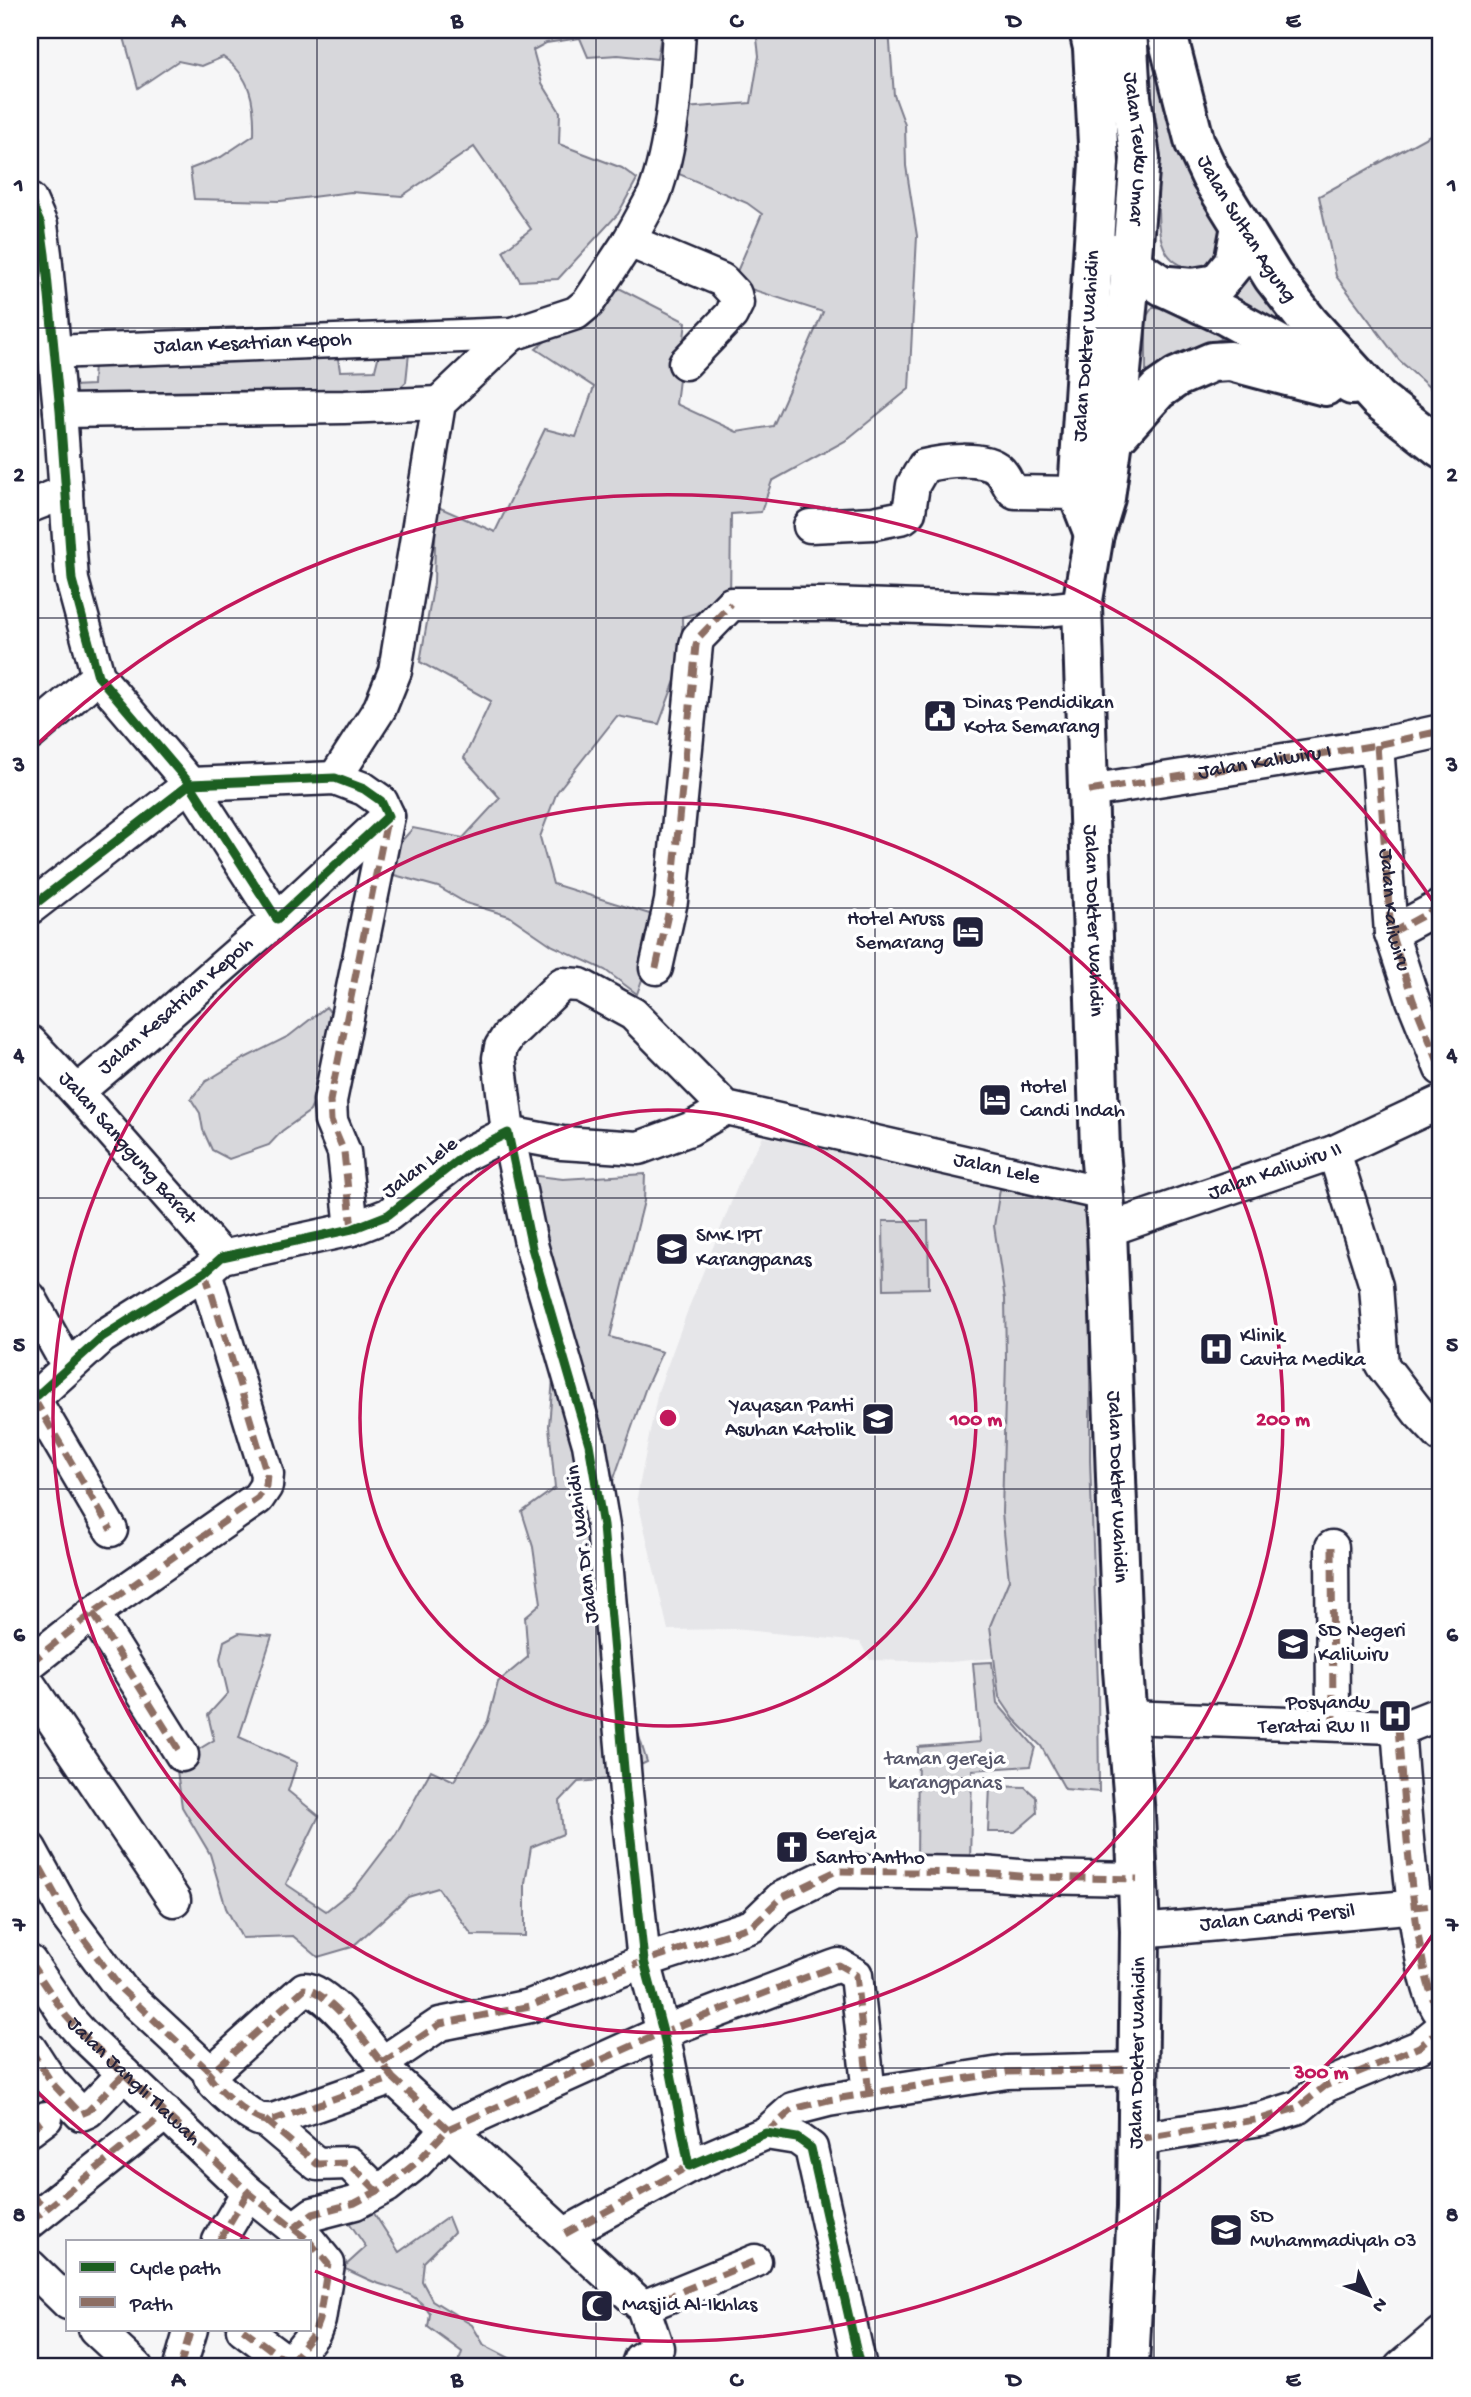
<svg xmlns="http://www.w3.org/2000/svg" width="1471" height="2397" font-family="'Gochi Hand',sans-serif">
<style>
.built{fill:#e6e6e9}
.green{fill:#d7d7db;stroke:#7c7c8b;stroke-width:2}
.lines{fill:none;stroke-linecap:round;stroke-linejoin:round}
.minor-casing{stroke:#22223b;stroke-width:37}
.highway-casing{stroke:#22223b;stroke-width:44}
.minor{stroke:#fff;stroke-width:32}
.highway{stroke:#fff;stroke-width:38}
.quiet{stroke:#8d6e63;stroke-width:7;stroke-dasharray:14 7;stroke-linecap:butt}
.cycleway-casing{stroke:#fff;stroke-width:13}
.cycleway{stroke:#1b5e20;stroke-width:9}
.grid{fill:none;stroke:#22223b;stroke-width:2;stroke-opacity:0.55}
.ring{fill:none;stroke:#c2185b;stroke-width:3.5}
.labels{text-anchor:middle;dominant-baseline:central;stroke-width:7;stroke-linejoin:round;paint-order:stroke}
.street-label{font-size:21px;fill:#22223b;stroke:#fff}
.poi-label{font-size:21px;fill:#22223b;stroke:#fff;text-anchor:start}
.park-label{font-size:21px;fill:#58586b;stroke:#fff}
.centre{fill:#c2185b;stroke:#fff;stroke-width:3.5}
.ring-label{font-size:21px;text-anchor:middle;font-weight:bold;fill:#c2185b;stroke:#fff;stroke-width:7;stroke-linejoin:round;paint-order:stroke}
.neatline{fill:none;stroke:#22223b;stroke-width:2.5}
.grid-label{font-size:23px;text-anchor:middle;font-weight:bold;fill:#22223b}
</style>
<rect width="100%" height="100%" fill="#f6f6f7"/>
<filter id="ink" filterUnits="userSpaceOnUse"><feTurbulence type="fractalNoise" baseFrequency=".0143" numOctaves="2"/><feDisplacementMap in="SourceGraphic" scale="14" xChannelSelector="R" yChannelSelector="G"/><feConvolveMatrix kernelMatrix="1 2 1 2 8 2 1 2 1" color-interpolation-filters="sRGB"/></filter>
<g filter="url(#ink)">
<path class="built" d="M763,1137L884,1155L1097,1195L1110,1648L950,1662L870,1660L860,1642L735,1629L668,1630L637,1497L658,1391L689,1307L745,1168Z"/>
<g class="green">
<path d="M122,30H662L657,59L618,55L588,57L580,38L546,43L533,50L542,83L560,112L559,144L622,168L637,179L618,214L558,279L520,281L503,251L531,229L474,147L402,196L351,192L280,201L194,199L190,169L221,157L254,135C255,103 251,76 223,57L202,66L178,61L138,88Z"/>
<path d="M756,30H889L894,95L905,125L906,166L917,236L909,389L845,441L772,481L761,512L731,514L730,603L682,617L683,659L659,724L617,716L557,792L540,837L553,884L656,916L652,951L637,994L605,970L553,946L509,916L466,903L438,887L376,870L413,828L463,838L500,798L464,758L491,701L420,662L434,583L436,506L495,532L545,429L576,437L594,387L536,349L613,285L686,322L676,404L737,432L773,426L823,312L732,283L762,214L747,203L672,171L684,108L751,103L759,56Z"/>
<path d="M1155,73L1160,74L1225,220L1227,252L1198,273C1187,268 1174,264 1167,253C1155,233 1159,212 1158,190C1157,155 1152,121 1150,87L1151,77Z"/>
<path d="M1441,129V398L1399,360L1336,276L1319,196Z"/>
<path d="M1250,259L1308,338L1223,296Z"/>
<path d="M1153,307L1166,308L1218,334L1222,339L1176,354L1146,375V317Z"/>
<path d="M337,352L340,371L375,370L379,354L409,353L406,382L395,392L73,409L71,386L93,385L94,360Z"/>
<path d="M326,1007L335,1018L327,1033L320,1088L310,1111L282,1131L269,1145L229,1159L212,1150L203,1130L200,1113L191,1099L205,1082L243,1059L289,1036Z"/>
<path d="M521,1174L563,1179L645,1174L644,1201L610,1337L662,1352L646,1387L611,1487L634,1720L647,1762L611,1779L578,1782L560,1801L563,1834L531,1847L525,1883V1936L472,1935L438,1888L408,1897L352,1947L318,1957L293,1936L242,1938L226,1908L210,1854L182,1807L176,1763L214,1740L208,1715L228,1693L220,1659L224,1641L239,1633L272,1636L239,1737L297,1763L288,1791L319,1816L286,1884L326,1911L355,1888L396,1834L431,1770L454,1781L488,1721L498,1682L528,1657L525,1617L541,1603L533,1547L522,1512L555,1488L549,1426L555,1355Z"/>
<path d="M1000,1189L1082,1203L1090,1218V1461L1098,1685L1099,1792L1065,1789L1041,1746L1014,1719L999,1697L990,1626L1009,1580L1002,1513L1006,1359L1005,1299L994,1226Z"/>
<path d="M883,1221H928L929,1288L884,1289Z"/>
<path d="M992,1662L997,1703L1035,1747L1030,1766L972,1770L970,1864L917,1863L918,1747L980,1742L973,1663Z"/>
<path d="M990,1786L1025,1787L1036,1797L1037,1813L1015,1832H988Z"/>
<path d="M368,2204L399,2252L448,2217L454,2232L424,2262L422,2281L432,2300L472,2325L484,2345L527,2367H461L458,2365L462,2352L428,2327L430,2314C416,2292 397,2290 374,2282C364,2278 353,2272 343,2268L366,2247L344,2215Z"/>
</g>
<g class="lines">
<defs>
<g id="minor">
<path d="M30,200L41,225L45,254L60,411L72,580L98,676L190,784L335,778L364,789L381,801L388,816L277,919L190,784L30,908"/>
<path d="M629,241L722,280L735,294L737,303L731,315L685,363"/>
<path id="s1" d="M53,352L512,334L576,313L588,303L629,241L654,195C673,144 676,83 679,30"/>
<path d="M60,411L344,407L439,403"/>
<path d="M30,506L66,492"/>
<path d="M810,526L874,523L904,517L909,512L913,485L924,466C943,461 984,456 999,470C1007,477 1007,487 1015,492L1078,493"/>
<path d="M30,734L98,676"/>
<path d="M1377,745L1391,933L1413,1000L1441,1069"/>
<path d="M335,778L380,708L395,671L439,403L512,334"/>
<path id="s2" d="M1089,791L1377,745L1441,731"/>
<path d="M1391,933L1441,906"/>
<path d="M656,968L671,901L696,645L698,638L731,604H829L1038,611L1082,606"/>
<path id="s3" d="M30,1042L77,1092L222,1257"/>
<path id="s4" d="M77,1092L135,1043L277,919"/>
<path id="s5" d="M726,1108L690,1129L639,1148L562,1143L508,1133L499,1058L501,1047L508,1036L562,984L580,985L633,1014L726,1108L1104,1194"/>
<path d="M1334,1152L1376,1286L1382,1365L1419,1413L1441,1436"/>
<path d="M352,1229L344,1152L331,1121L330,1101L388,816"/>
<path id="s6" d="M1107,1230L1334,1152L1441,1102"/>
<path d="M30,1298L68,1366"/>
<path d="M34,1399L111,1530"/>
<path d="M30,1402L102,1337L205,1272L222,1257L352,1229L388,1215L466,1154L508,1133L532,1248L589,1444L603,1526L626,1792L644,1961L663,2032L689,2166L766,2133L797,2138L811,2148L860,2367"/>
<path d="M1332,1547L1333,1724"/>
<path d="M93,1613L182,1755"/>
<path d="M30,1663L93,1613L258,1498L266,1486L267,1474L205,1272"/>
<path d="M30,1686L174,1900"/>
<path d="M1127,1717L1393,1727L1408,1726L1441,1713"/>
<path d="M1398,1727C1402,1775 1414,1987 1441,2013"/>
<path d="M30,1849L68,1918L122,1990L211,2073"/>
<path id="s7" d="M1140,1931L1441,1904"/>
<path d="M30,1962L66,2016L82,2034L248,2192L309,2241"/>
<path d="M30,2049L52,2083L81,2114L88,2111L124,2074"/>
<path d="M382,2063L440,2024L530,2006L644,1961L752,1926L781,1898L836,1871L983,1873L1032,1877L1137,1879"/>
<path d="M393,2078C378,2058 330,1989 304,1989L211,2073L210,2077C215,2087 250,2118 262,2120C265,2121 270,2120 273,2120L393,2078L643,2307L657,2348L640,2359L637,2367"/>
<path d="M265,2120L317,2164L349,2163L377,2191"/>
<path d="M30,2130L46,2118"/>
<path d="M766,2133L793,2109L828,2100L1007,2072L1138,2069"/>
<path d="M1138,2139L1261,2119L1299,2107L1325,2086L1419,2047L1441,2029"/>
<path d="M30,2222L166,2113"/>
<path d="M293,2229L313,2214L355,2203L387,2186L417,2162L448,2129L663,2032L833,1967L839,1965L856,1975L869,2094"/>
<path d="M565,2234L689,2166"/>
<path d="M219,2241L248,2192"/>
<path d="M30,2266L68,2303"/>
<path d="M643,2307L755,2261"/>
<path d="M95,2329L136,2367"/>
<path d="M243,2329L294,2367"/>
<path d="M290,2363L314,2333L319,2320L328,2264L310,2242"/>
<path d="M180,2367L191,2329"/>
<path d="M1401,2367L1441,2333"/>
</g>
<g id="highway">
<path d="M1089,30L1093,48L1099,163L1078,493L1094,534"/>
<path id="s8" d="M1127,30L1131,97L1140,158L1131,267L1118,403L1105,498L1094,534L1082,606L1100,1150L1107,1230L1123,1670L1135,1816L1140,1931L1137,2207L1129,2367"/>
<path id="s9" d="M1166,30L1195,143L1211,177L1273,277L1309,323L1378,399L1441,448"/>
<path d="M1114,254L1163,286L1225,315L1352,385"/>
<path d="M1169,286L1193,288L1217,284L1234,263L1241,226"/>
<path d="M1112,441L1158,390L1177,377L1212,362L1230,361L1325,386"/>
</g>
</defs>
<use href="#minor" class="minor-casing"/>
<use href="#highway" class="highway-casing"/>
<use href="#minor" class="minor"/>
<use href="#highway" class="highway"/>
<g class="quiet">
<path id="s10" d="M1377,745L1391,933L1413,1000L1441,1069"/>
<path d="M1089,791L1377,745L1441,731"/>
<path d="M1391,933L1441,906"/>
<path d="M656,968L671,901L696,645L698,638L731,604"/>
<path d="M352,1229L344,1152L331,1121L330,1101L387,820"/>
<path d="M34,1399L111,1530"/>
<path d="M1332,1547L1333,1724"/>
<path d="M93,1613L182,1755"/>
<path d="M30,1663L93,1613L258,1498L266,1486L267,1474L205,1272"/>
<path d="M1398,1727C1402,1775 1414,1987 1441,2013"/>
<path d="M30,1849L68,1918L122,1990L211,2073"/>
<path d="M1414,1907L1441,1904"/>
<path id="s11" d="M30,1962L66,2016L82,2034L248,2192L309,2241"/>
<path d="M30,2049L52,2083L81,2114L88,2111L124,2074"/>
<path d="M382,2063L440,2024L530,2006L644,1961L752,1926L781,1898L836,1871L983,1873L1032,1877L1137,1879"/>
<path d="M393,2078C378,2058 330,1989 304,1989L211,2073L210,2077C215,2087 250,2118 262,2120C265,2121 270,2120 273,2120L393,2078L448,2129"/>
<path d="M265,2120L317,2164L349,2163L377,2191"/>
<path d="M30,2130L46,2118"/>
<path d="M766,2133L793,2109L828,2100L1007,2072L1138,2069"/>
<path d="M1138,2139L1261,2119L1299,2107L1325,2086L1419,2047L1441,2029"/>
<path d="M30,2194L46,2208"/>
<path d="M30,2222L166,2113"/>
<path d="M293,2229L313,2214L355,2203L387,2186L417,2162L448,2129L663,2032L833,1967L839,1965L856,1975L869,2094"/>
<path d="M565,2234L689,2166"/>
<path d="M219,2241L248,2192"/>
<path d="M643,2307L755,2261"/>
<path d="M243,2329L294,2367"/>
<path d="M290,2363L314,2333L319,2320L328,2264L310,2242"/>
<path d="M180,2367L191,2329"/>
</g>
<defs>
<g id="cycleway">
<path d="M30,200L41,225L45,254L60,411L72,580L98,676L190,784L335,778L364,789L381,801L388,816L277,919L190,784L30,908"/>
<path d="M30,1402L102,1337L205,1272L222,1257L352,1229L388,1215L466,1154L508,1133L532,1248L589,1444L603,1526L626,1792L644,1961L663,2032L689,2166L766,2133L797,2138L811,2148L860,2367"/>
</g>
</defs>
<use href="#cycleway" class="cycleway-casing"/>
<use href="#cycleway" class="cycleway"/>
</g>
</g>
<path class="grid" d="M317,30V2367M596,30V2367M875,30V2367M1154,30V2367M30,328H1441M30,618H1441M30,908H1441M30,1198H1441M30,1489H1441M30,1778H1441M30,2068H1441"/>
<g class="ring">
<circle cx="668" cy="1418" r="308"/>
<circle cx="668" cy="1418" r="615"/>
<path d="M1438 1927A923 923 0 0 1 315 2271M249 2240A923 923 0 0 1 33 2088M33 748A923 923 0 0 1 1438 909"/>
</g>
<defs>
<symbol id="civic-square" viewBox="-11 -11 22 22"><rect x="-9" y="-9" width="18" height="18" rx="4" fill="#22223b" stroke="#fff"/><path d="M-.6-6.5H3V-4.5H.6V-3L4-1V1h2V6H-6V1h2V-1L-.6-3ZM-1.2 2.5V6h2.4V2.5Z" fill="#fff"/></symbol>
<symbol id="hotel-square" viewBox="-11 -11 22 22"><rect x="-9" y="-9" width="18" height="18" rx="4" fill="#22223b" stroke="#fff"/><path d="M-6-4.5h1.5V1H6V5H4.5V3h-9V5H-6ZM-4 0a1.8 1.8 0 1 1 3.6 0ZM.5 0V-2.5h3Q6-2.5 6 0Z" fill="#fff"/></symbol>
<symbol id="school-square" viewBox="-11 -11 22 22"><rect x="-9" y="-9" width="18" height="18" rx="4" fill="#22223b" stroke="#fff"/><path d="M0-5L7-2L0 1L-7-2ZM-4 1L0 2.5L4 1V4Q0 6-4 4Z" fill="#fff"/></symbol>
<symbol id="hospital-square" viewBox="-11 -11 22 22"><rect x="-9" y="-9" width="18" height="18" rx="4" fill="#22223b" stroke="#fff"/><path d="M-5-5h3v3.5h4V-5h3V5h-3V1.5h-4V5h-3Z" fill="#fff"/></symbol>
<symbol id="church-square" viewBox="-11 -11 22 22"><rect x="-9" y="-9" width="18" height="18" rx="4" fill="#22223b" stroke="#fff"/><path d="M-1.2-6h2.4v3.5h3.3v2.4h-3.3V6h-2.4V-.1h-3.3v-2.4h3.3Z" fill="#fff"/></symbol>
<symbol id="mosque-square" viewBox="-11 -11 22 22"><rect x="-9" y="-9" width="18" height="18" rx="4" fill="#22223b" stroke="#fff"/><path d="M3.5-4.9A6 6 0 1 0 3.5 4.9A5 5 0 1 1 3.5-4.9Z" fill="#fff"/></symbol>
</defs>
<g fill-rule="evenodd">
<use href="#civic-square" x="921" y="697" width="38" height="38"/>
<use href="#hotel-square" x="949" y="913" width="38" height="38"/>
<use href="#hotel-square" x="976" y="1081" width="38" height="38"/>
<use href="#school-square" x="653" y="1230" width="38" height="38"/>
<use href="#hospital-square" x="1197" y="1330" width="38" height="38"/>
<use href="#school-square" x="859" y="1400" width="38" height="38"/>
<use href="#school-square" x="1274" y="1625" width="38" height="38"/>
<use href="#hospital-square" x="1376" y="1697" width="38" height="38"/>
<use href="#church-square" x="773" y="1828" width="38" height="38"/>
<use href="#school-square" x="1207" y="2211" width="38" height="38"/>
<use href="#mosque-square" x="578" y="2287" width="38" height="38"/>
</g>
<g class="labels">
<g class="street-label">
<text stroke="none"><textPath href="#s8" startOffset="119">Jalan Teuku Umar</textPath></text>
<text stroke="none"><textPath href="#s9" startOffset="217">Jalan Sultan Agung</textPath></text>
<text stroke="none"><textPath href="#s1" startOffset="200">Jalan Kesatrian Kepoh</textPath></text>
<text transform="translate(1088 346) rotate(-86)">Jalan Dokter Wahidin</text>
<text stroke="none"><textPath href="#s2" startOffset="178">Jalan Kaliwiru I</textPath></text>
<text stroke="none"><textPath href="#s10" startOffset="166">Jalan Kaliwiru</textPath></text>
<text stroke="none"><textPath href="#s8" startOffset="896">Jalan Dokter Wahidin</textPath></text>
<text stroke="none"><textPath href="#s4" startOffset="131">Jalan Kesatrian Kepoh</textPath></text>
<text stroke="none"><textPath href="#s3" startOffset="144">Jalan Sanggung Barat</textPath></text>
<text transform="translate(421 1169) rotate(-37)">Jalan Lele</text>
<text stroke="none"><textPath href="#s5" startOffset="891">Jalan Lele</textPath></text>
<text stroke="none"><textPath href="#s6" startOffset="178">Jalan Kaliwiru II</textPath></text>
<text stroke="none"><textPath href="#s8" startOffset="1463">Jalan Dokter Wahidin</textPath></text>
<text transform="translate(584 1544) rotate(-97)">Jalan Dr. Wahidin</text>
<text stroke="none"><textPath href="#s7" startOffset="138">Jalan Candi Persil</textPath></text>
<text transform="translate(1139 2053) rotate(-89)">Jalan Dokter Wahidin</text>
<text stroke="none"><textPath href="#s11" startOffset="159">Jalan Jangli Tlawah</textPath></text>
</g>
<g class="poi-label">
<text x="964" y="704">Dinas Pendidikan<tspan x="964" dy="24">Kota Semarang</tspan></text>
<text x="944" y="920" text-anchor="end">Hotel Aruss<tspan x="944" dy="24">Semarang</tspan></text>
<text x="1020" y="1088">Hotel<tspan x="1020" dy="24">Candi Indah</tspan></text>
<text x="696" y="1237">SMK IPT<tspan x="696" dy="24">Karangpanas</tspan></text>
<text x="1240" y="1337">Klinik<tspan x="1240" dy="24">Cavita Medika</tspan></text>
<text x="854" y="1407" text-anchor="end">Yayasan Panti<tspan x="854" dy="24">Asuhan Katolik</tspan></text>
<text x="1318" y="1632">SD Negeri<tspan x="1318" dy="24">Kaliwiru</tspan></text>
<text x="1370" y="1704" text-anchor="end">Posyandu<tspan x="1370" dy="24">Teratai RW II</tspan></text>
<text x="816" y="1835">Gereja<tspan x="816" dy="24">Santo Antho</tspan></text>
<text x="1250" y="2218">SD<tspan x="1250" dy="24">Muhammadiyah 03</tspan></text>
<text x="622" y="2306">Masjid Al-Ikhlas</text>
</g>
<g class="park-label">
<text x="945" y="1760">taman gereja<tspan x="945" dy="24">karangpanas</tspan></text>
</g>
</g>
<circle cx="668" cy="1418" r="10" class="centre"/>
<g class="ring-label">
<text x="976" y="1425">100 m</text>
<text x="1283" y="1425">200 m</text>
<text x="1321" y="2078">300 m</text>
</g>
<rect width="1471" height="2397" fill="none" stroke="#fff" stroke-width="77"/>
<rect x="66" y="2240" width="245" height="91" fill="#ffffff" stroke="#a7a7b1" stroke-width="2"/>
<rect x="80" y="2262" width="35" height="10" fill="#1b5e20" stroke="#a7a7b1" stroke-width="2"/>
<text x="130" y="2274" font-size="21" fill="#22223b">Cycle path</text>
<rect x="80" y="2297" width="35" height="10" fill="#8d6e63" stroke="#a7a7b1" stroke-width="2"/>
<text x="130" y="2310" font-size="21" fill="#22223b">Path</text>
<g transform="translate(1369 2295) rotate(133)" stroke="#ffffff" stroke-width="5" paint-order="stroke">
<path d="M0-5L12 26L0 18L-12 26Z" fill="#22223b"/>
<text y="-10" font-size="19" font-weight="bold" text-anchor="middle" fill="#22223b">N</text>
</g>
<rect x="38" y="38" width="1394" height="2320" class="neatline"/>
<g class="grid-label">
<text x="178" y="27">A</text>
<text x="457" y="27">B</text>
<text x="736" y="27">C</text>
<text x="1014" y="27">D</text>
<text x="1293" y="27">E</text>
<text x="19" y="191">1</text>
<text x="1452" y="191">1</text>
<text x="19" y="481">2</text>
<text x="1452" y="481">2</text>
<text x="19" y="771">3</text>
<text x="1452" y="771">3</text>
<text x="19" y="1061">4</text>
<text x="1452" y="1061">4</text>
<text x="19" y="1351">5</text>
<text x="1452" y="1351">5</text>
<text x="19" y="1641">6</text>
<text x="1452" y="1641">6</text>
<text x="19" y="1931">7</text>
<text x="1452" y="1931">7</text>
<text x="19" y="2221">8</text>
<text x="1452" y="2221">8</text>
<text x="178" y="2386">A</text>
<text x="457" y="2386">B</text>
<text x="736" y="2386">C</text>
<text x="1014" y="2386">D</text>
<text x="1293" y="2386">E</text>
</g>
</svg>
